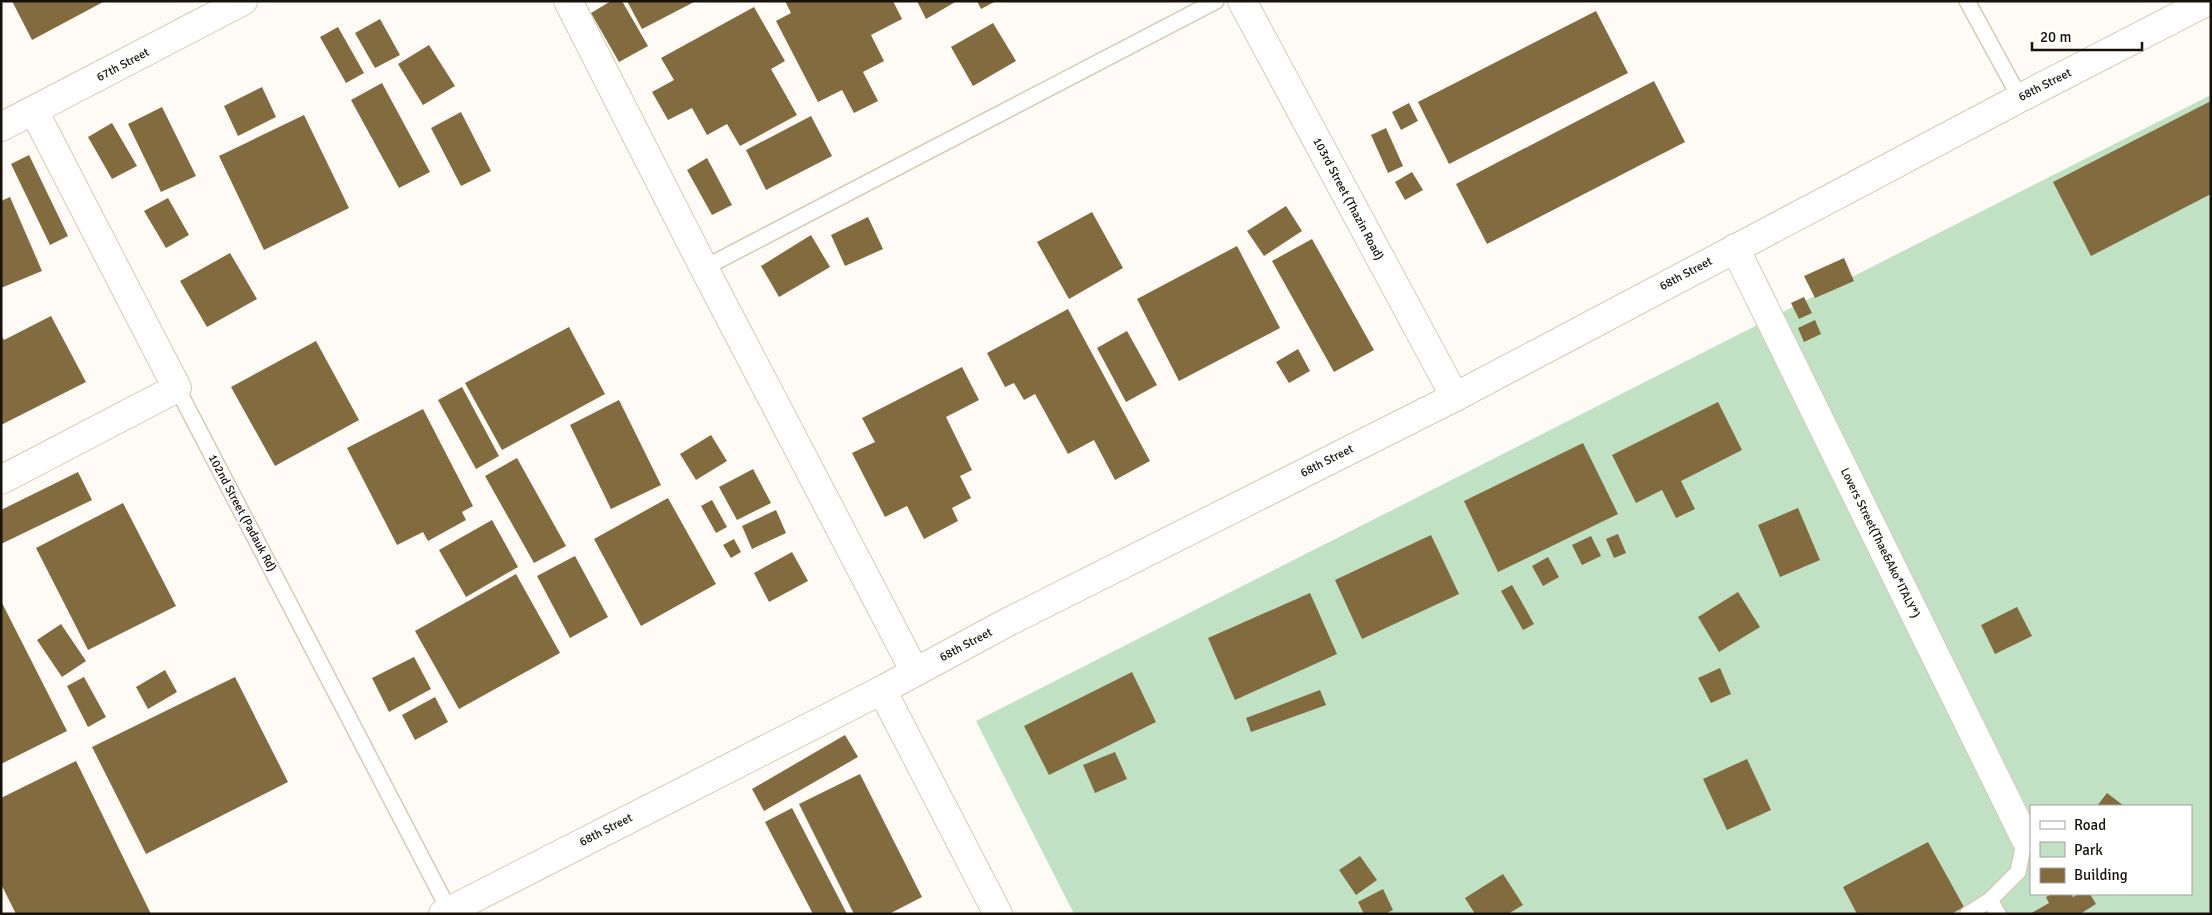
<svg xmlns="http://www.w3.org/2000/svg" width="2212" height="915" font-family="Signika,sans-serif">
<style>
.green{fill:#c0e1c3;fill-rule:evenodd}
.building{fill:#826b3f}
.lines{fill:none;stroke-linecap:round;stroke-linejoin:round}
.lane-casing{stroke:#d6cab4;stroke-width:18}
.street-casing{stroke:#d6cab4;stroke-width:30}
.secondary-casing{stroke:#d6cab4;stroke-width:30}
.lane{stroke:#fff;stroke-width:15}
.street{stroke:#fff;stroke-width:28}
.secondary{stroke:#fff;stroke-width:28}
.labels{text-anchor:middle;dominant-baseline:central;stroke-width:4;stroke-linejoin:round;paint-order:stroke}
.street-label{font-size:12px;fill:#16120a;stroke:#fff}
</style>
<rect width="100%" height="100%" fill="#fefbf7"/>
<path class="green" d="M2211,95V914H1074L976,721ZM2031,806H2191V894H2031Z"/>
<g class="building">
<path d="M12,1H105L32,40Z"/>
<path d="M611,1H622L648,46L619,62L591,13Z"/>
<path d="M627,1H696L642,29Z"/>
<path d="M785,1H893L902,19L871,35L884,61L863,72L878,101L854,113L842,90L818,102L776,21L791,13Z"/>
<path d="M917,1H957L926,19Z"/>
<path d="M977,1H996L981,9Z"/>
<path d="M754,7L785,61L771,69L797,115L740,146L727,124L707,135L692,108L668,120L652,92L674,80L661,58Z"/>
<path d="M1596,11L1628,73L1449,164L1418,102Z"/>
<path d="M380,19L400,55L375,68L355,33Z"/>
<path d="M993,23L1016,61L973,86L951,47Z"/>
<path d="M338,27L364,73L346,83L320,37Z"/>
<path d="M429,45L455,86L423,105L398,64Z"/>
<path d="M1654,81L1685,142L1487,244L1456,184Z"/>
<path d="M382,83L430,172L399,188L351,100Z"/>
<path d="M262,87L276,117L238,136L224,106Z"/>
<path d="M2211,101V194L2091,256L2053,182Z"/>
<path d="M1409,103L1418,121L1401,130L1392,112Z"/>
<path d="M162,107L196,176L161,192L128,124Z"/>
<path d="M461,112L491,171L461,186L431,128Z"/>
<path d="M304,115L349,208L264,250L219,156Z"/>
<path d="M811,116L832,156L766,190L746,150Z"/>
<path d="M112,123L137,166L112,179L88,137Z"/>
<path d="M1386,128L1403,166L1388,173L1371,135Z"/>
<path d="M29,155L68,236L50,245L11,164Z"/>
<path d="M707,158L732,205L712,215L687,170Z"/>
<path d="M1412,172L1423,190L1405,200L1395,182Z"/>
<path d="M10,197L42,271L1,288V201Z"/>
<path d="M168,198L189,235L166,248L144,211Z"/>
<path d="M1286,206L1302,231L1264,256L1247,231Z"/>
<path d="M1092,212L1123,268L1069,299L1037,242Z"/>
<path d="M868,217L883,249L845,266L831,235Z"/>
<path d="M811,235L830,267L779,297L761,266Z"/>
<path d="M1312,239L1374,350L1334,372L1272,261Z"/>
<path d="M1237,246L1280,328L1179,381L1137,299Z"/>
<path d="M230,253L257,299L207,327L180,281Z"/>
<path d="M1844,258L1854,281L1815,298L1804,276Z"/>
<path d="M1804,297L1812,313L1799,319L1791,303Z"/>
<path d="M1068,309L1150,461L1115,480L1094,440L1068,454L1035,394L1024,400L1014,383L1005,387L987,353Z"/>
<path d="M51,316L86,382L1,425V335L4,340Z"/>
<path d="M1815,320L1821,334L1804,342L1798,328Z"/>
<path d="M569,327L605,394L502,450L465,383Z"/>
<path d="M1127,331L1157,385L1126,402L1097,348Z"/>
<path d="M316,341L359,420L275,466L231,387Z"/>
<path d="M1298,349L1310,371L1289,383L1276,362Z"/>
<path d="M962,367L979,400L946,417L972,470L960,476L971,498L952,508L958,521L924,539L907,506L885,517L852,453L875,442L862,418Z"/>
<path d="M462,387L499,456L476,469L438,400Z"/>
<path d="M619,400L661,485L611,509L570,425Z"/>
<path d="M1718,402L1742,450L1681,481L1695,509L1676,518L1662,490L1636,503L1612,455Z"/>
<path d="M423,409L473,506L462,512L466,520L428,541L423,532L397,545L347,448Z"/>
<path d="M711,435L727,461L696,480L680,454Z"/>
<path d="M1583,443L1618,514L1498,572L1464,501Z"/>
<path d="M517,458L566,546L534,563L485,476Z"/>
<path d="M753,469L771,503L737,520L719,487Z"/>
<path d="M78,472L92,500L1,544V510Z"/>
<path d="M668,498L716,584L641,626L594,539Z"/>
<path d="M712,500L727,527L716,533L701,506Z"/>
<path d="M123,503L176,606L88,650L36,548Z"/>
<path d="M1798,508L1820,560L1780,577L1758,525Z"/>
<path d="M776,510L786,533L752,549L742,526Z"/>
<path d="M492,520L518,567L466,597L439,550Z"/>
<path d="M1618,534L1626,553L1614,558L1606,539Z"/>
<path d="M1431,535L1459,594L1362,639L1335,580Z"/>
<path d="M1591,536L1601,556L1582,565L1572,545Z"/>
<path d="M734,539L741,552L731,558L723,545Z"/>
<path d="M792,552L808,581L769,602L754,573Z"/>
<path d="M575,556L608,617L570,638L537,576Z"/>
<path d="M1548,557L1559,577L1543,586L1532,566Z"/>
<path d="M516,574L560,653L459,709L415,631Z"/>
<path d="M1512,585L1534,624L1523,630L1501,591Z"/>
<path d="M1738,592L1760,627L1719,652L1698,617Z"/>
<path d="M1310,593L1337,654L1235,700L1208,638Z"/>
<path d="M1,601L67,731L1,764Z"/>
<path d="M2017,607L2032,636L1995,654L1981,625Z"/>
<path d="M61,624L86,661L62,677L37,640Z"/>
<path d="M414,657L431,689L389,712L372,678Z"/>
<path d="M1720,668L1731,694L1711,703L1698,678Z"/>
<path d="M165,670L177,692L148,709L136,687Z"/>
<path d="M1132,672L1156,722L1049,775L1024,726Z"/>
<path d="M84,677L106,717L88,727L67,686Z"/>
<path d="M235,677L288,782L146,854L92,747Z"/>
<path d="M1320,690L1326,705L1251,732L1246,718Z"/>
<path d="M435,697L448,722L415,740L402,715Z"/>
<path d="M845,735L858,757L764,811L752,789Z"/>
<path d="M1115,752L1127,779L1095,793L1083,765Z"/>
<path d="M1747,759L1771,810L1727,830L1703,779Z"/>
<path d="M76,761L151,914H16L1,884V798Z"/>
<path d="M860,774L922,897L889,914H854L799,804Z"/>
<path d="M2107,793L2124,806H2097Z"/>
<path d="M792,808L847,914H813L765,822Z"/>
<path d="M1928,842L1964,907L1951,914H1857L1843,887Z"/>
<path d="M1360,856L1377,880L1356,895L1339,870Z"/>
<path d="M1503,874L1523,905L1508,914H1475L1465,898Z"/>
<path d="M1383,889L1393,910L1385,914H1364L1358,902Z"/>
<path d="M2052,894H2071L2073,897L2079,894H2090L2096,904L2080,914H2030L2049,903L2046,897Z"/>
</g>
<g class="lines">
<defs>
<g id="lane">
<path d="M1967,1L2020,98"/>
<path d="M704,268L1216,1"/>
<path d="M177,388L451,914"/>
<path d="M1968,914L1990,900"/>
<path d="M1998,914L1990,900L2018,872L2025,838"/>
</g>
<g id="street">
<path d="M568,1L704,268L915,672"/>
<path d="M1,127L243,1"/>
<path d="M1735,248L2025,838"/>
<path d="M1,480L177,388L34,111"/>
</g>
<g id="secondary">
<path d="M1242,1L1455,397"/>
<path d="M882,690L998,914"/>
<path d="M443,914L882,690L1006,623L1455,397L2020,98L2208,1"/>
</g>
</defs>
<use href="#lane" class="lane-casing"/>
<use href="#street" class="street-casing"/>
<use href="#secondary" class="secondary-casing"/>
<use href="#lane" class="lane"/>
<use href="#street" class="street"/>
<use href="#secondary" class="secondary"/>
</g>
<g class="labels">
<g class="street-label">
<text transform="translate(123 65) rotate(-28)">67th Street</text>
<text transform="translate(2045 85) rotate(-27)">68th Street</text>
<text transform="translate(1348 199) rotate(62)">103rd Street (Thazin Road)</text>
<text transform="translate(1686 274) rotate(-28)">68th Street</text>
<text transform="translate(1327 461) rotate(-27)">68th Street</text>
<text transform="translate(242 513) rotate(62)">102nd Street (Padauk Rd)</text>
<text transform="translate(1880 543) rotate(64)">Lovers Street(Thae&amp;Ako*ITALY*)</text>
<text transform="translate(966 645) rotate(-28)">68th Street</text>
<text transform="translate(606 830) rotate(-27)">68th Street</text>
</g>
</g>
<rect width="2212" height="915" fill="none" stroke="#16120a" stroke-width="5"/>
<rect x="2030" y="805" width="162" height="90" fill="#ffffff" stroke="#a2a09d"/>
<rect x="2040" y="821" width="25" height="8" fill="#ffffff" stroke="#a2a09d"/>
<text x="2074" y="830" font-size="15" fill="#16120a">Road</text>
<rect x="2040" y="842" width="25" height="15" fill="#c0e1c3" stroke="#a2a09d"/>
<text x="2074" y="855" font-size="15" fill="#16120a">Park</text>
<rect x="2040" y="868" width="25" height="15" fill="#826b3f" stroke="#a2a09d"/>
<text x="2074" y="880" font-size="15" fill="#16120a">Building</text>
<path d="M2032 42v8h110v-8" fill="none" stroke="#16120a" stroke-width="2.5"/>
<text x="2040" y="42" font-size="15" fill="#16120a" stroke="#ffffff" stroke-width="4" paint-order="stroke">20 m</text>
</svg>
